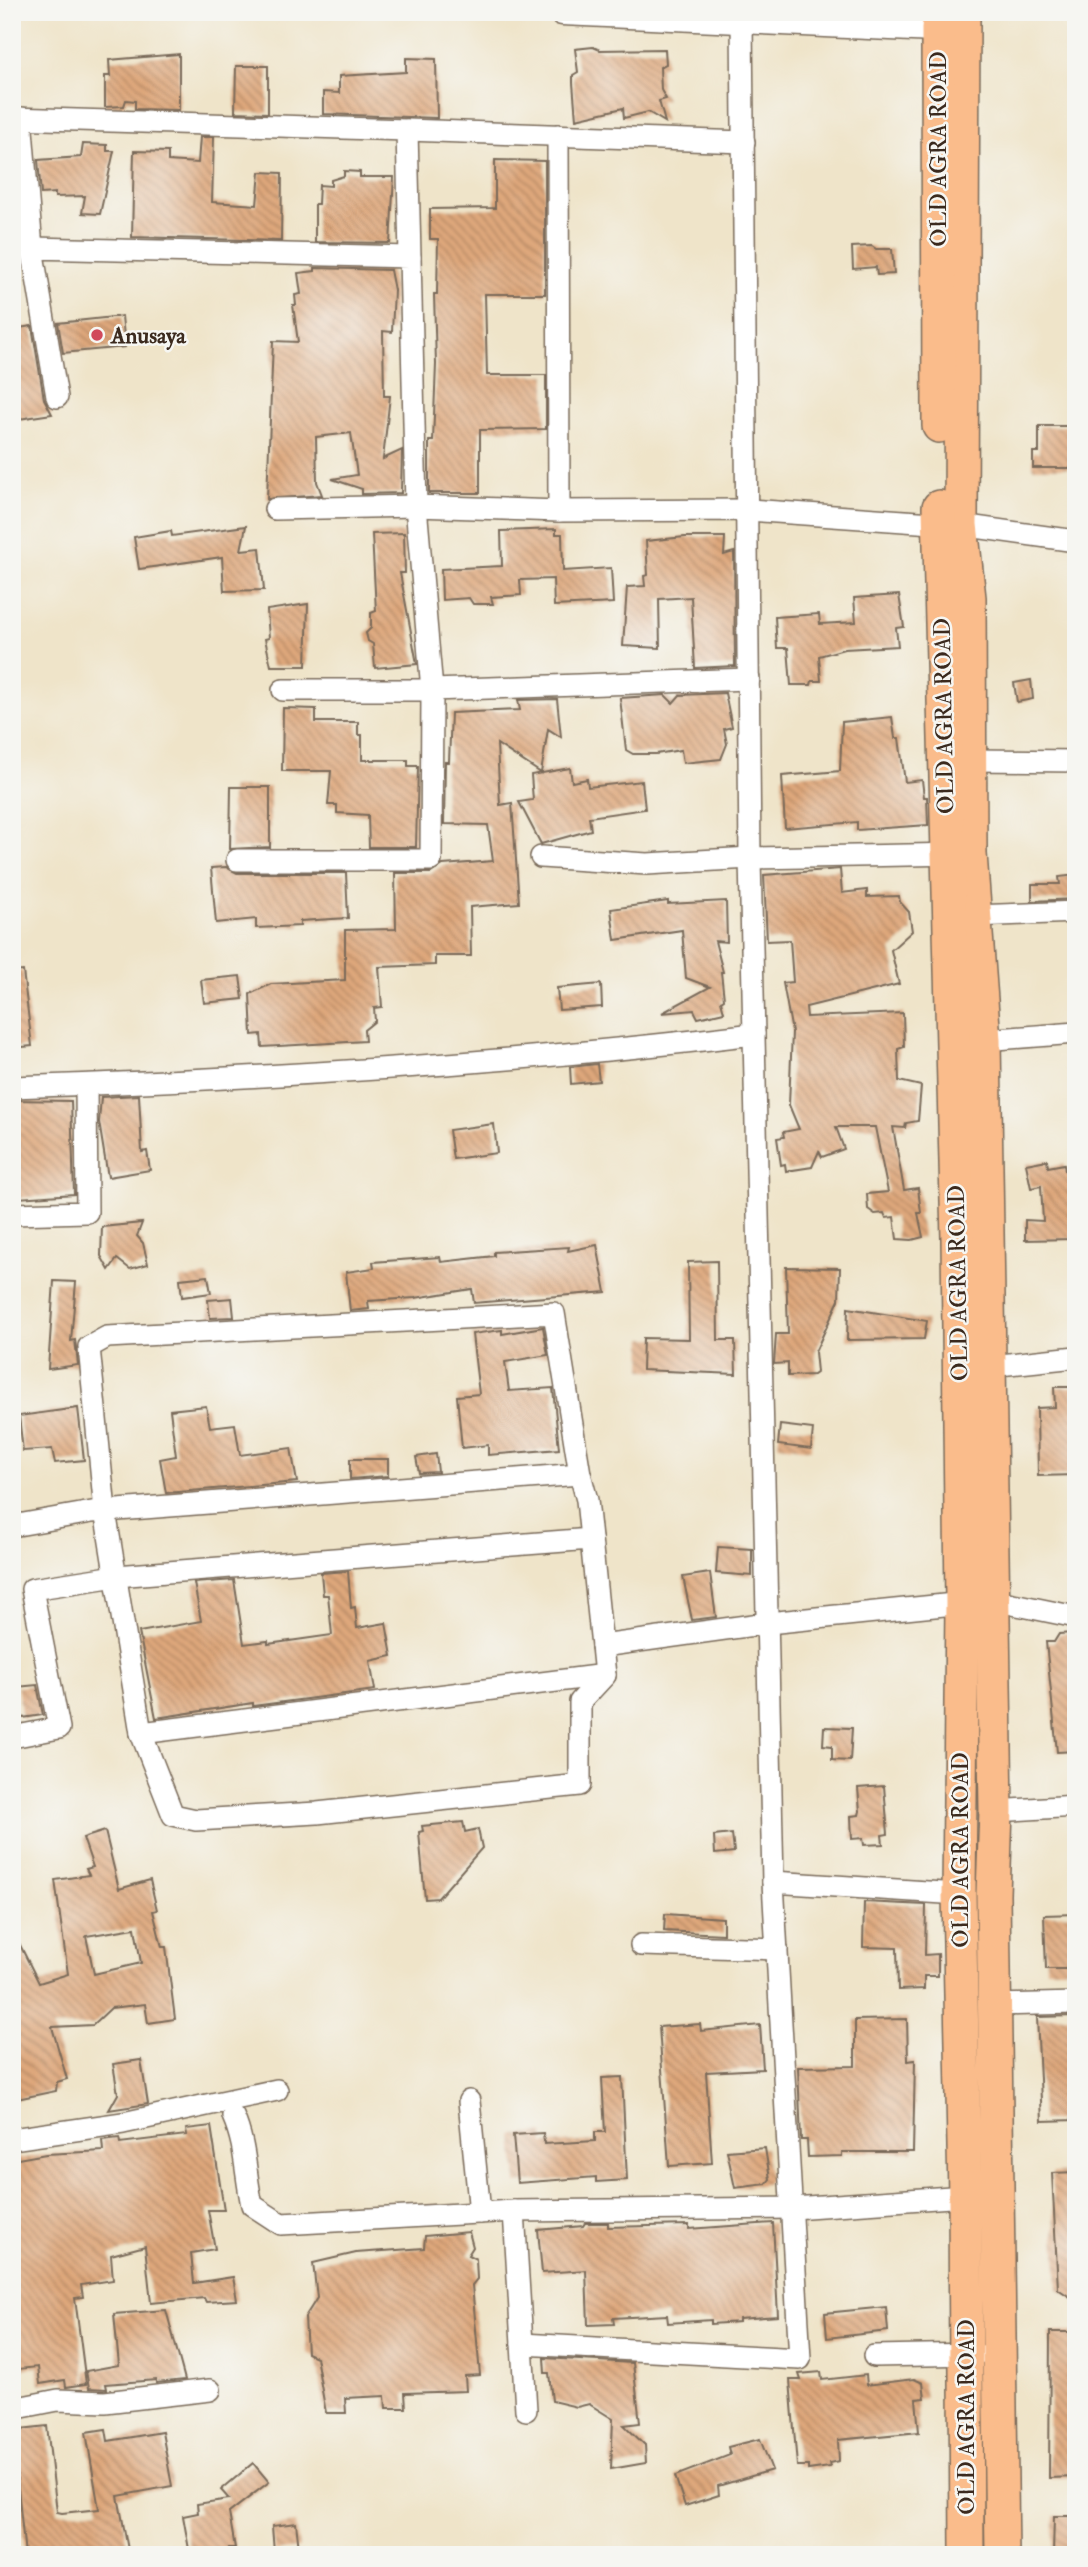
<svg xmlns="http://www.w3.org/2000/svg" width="1088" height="2567" font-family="'IM FELL Double Pica',serif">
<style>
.building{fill:url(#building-back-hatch);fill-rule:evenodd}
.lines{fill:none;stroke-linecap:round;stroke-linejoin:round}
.minor-casing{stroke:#7a6b5a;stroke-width:24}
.tertiary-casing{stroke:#7a6b5a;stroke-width:29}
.trunk-casing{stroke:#7a6b5a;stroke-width:36}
.minor{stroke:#fff;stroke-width:21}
.tertiary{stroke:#fff;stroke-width:26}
.trunk{stroke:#fabc8b;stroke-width:33}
.poi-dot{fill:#d1495b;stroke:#f6f6f2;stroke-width:2.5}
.labels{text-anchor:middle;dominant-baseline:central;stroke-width:5;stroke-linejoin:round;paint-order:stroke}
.street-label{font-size:23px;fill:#3b2a1e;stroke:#f6f6f2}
.poi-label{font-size:23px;font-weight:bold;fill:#3b2a1e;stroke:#f6f6f2;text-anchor:start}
</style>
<defs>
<pattern id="building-back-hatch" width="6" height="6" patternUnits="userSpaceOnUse" patternTransform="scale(1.75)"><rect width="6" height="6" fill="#dea77b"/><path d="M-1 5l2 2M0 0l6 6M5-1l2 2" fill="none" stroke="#b58864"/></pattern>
</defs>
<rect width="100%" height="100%" fill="#f6f6f2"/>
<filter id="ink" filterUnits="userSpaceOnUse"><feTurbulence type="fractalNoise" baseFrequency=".0143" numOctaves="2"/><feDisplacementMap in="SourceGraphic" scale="14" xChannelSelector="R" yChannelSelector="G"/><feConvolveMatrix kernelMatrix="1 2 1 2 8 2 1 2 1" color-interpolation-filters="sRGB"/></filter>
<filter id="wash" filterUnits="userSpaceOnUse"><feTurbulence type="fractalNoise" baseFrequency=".00686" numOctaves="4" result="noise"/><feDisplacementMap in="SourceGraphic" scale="28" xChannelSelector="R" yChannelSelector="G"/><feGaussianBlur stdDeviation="1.57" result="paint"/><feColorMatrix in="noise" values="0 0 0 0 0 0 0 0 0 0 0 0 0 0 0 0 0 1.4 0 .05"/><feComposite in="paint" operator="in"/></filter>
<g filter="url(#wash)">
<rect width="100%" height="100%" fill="#efe4c9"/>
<g id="blocks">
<g class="building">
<path d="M593,47L600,50L665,49L666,64L660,67L661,90L666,99L659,101L665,122L648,112L624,118L623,108L576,119L573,83V75L578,72L575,49Z"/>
<path d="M179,54V110L135,109V101L126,100L124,106L105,107V76H110L109,60Z"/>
<path d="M406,58L436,59L437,118L323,114V92L339,93V76L406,72Z"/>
<path d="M236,66H268V113L235,112Z"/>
<path d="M200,137H214L212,202L257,205L260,172L282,173L281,241L132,237L134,151L168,152V161L198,163Z"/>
<path d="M83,144L107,145V151H114L100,214L82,213L85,196L55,197V193L41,194L38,160L81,157Z"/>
<path d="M495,160L545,161V294H485L487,375H546V429L480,430V493H429V441H433L436,364L434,294H437L438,239H430V209L495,208Z"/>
<path d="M344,171L360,172V177H394L390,243L315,242V204H318L319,185L331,186V180L344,176Z"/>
<path d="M872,246L876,249H892L894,274L877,275L876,267L853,269L852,247Z"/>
<path d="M315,268L390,270L394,290L392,332L383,331L384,396H390L383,459L402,450L401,493L362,494V489L332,479L357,475L351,433L316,437L317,482L322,495L267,499L273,341L298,342L293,305H296L295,295L301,294L298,273L315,271Z"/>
<path d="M122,316L125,347L63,353L58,323Z"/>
<path d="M32,326L44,399L52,414L12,420V329Z"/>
<path d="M1039,426H1076V468H1033V452H1039Z"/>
<path d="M246,526L241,550L260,548L264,590L224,591L222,557L139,569L134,537L171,531L172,536Z"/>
<path d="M556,529V534H562L563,571L611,568L613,603L554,606L553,579L520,580L521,595L491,597L493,604H473L469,598L442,600L441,569L502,566L501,531Z"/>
<path d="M404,533L405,573H400L417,664L375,668L373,644L368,641L366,633L371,628V613L376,611L372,534Z"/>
<path d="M685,537H725L724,555L734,552L735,666L695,668L691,597L659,599L660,648L623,646L627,587L645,586L644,576L648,575L646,541Z"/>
<path d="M899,595L904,627L896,628L898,646L844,649L819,656L821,681H812L811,685H791L788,648H777L775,617L819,614L820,624L856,622L854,598Z"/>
<path d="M308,604L306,666H271L265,639L269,638L267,610Z"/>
<path d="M1031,680L1033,699L1017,702L1014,683Z"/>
<path d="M725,693L732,727L724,729L727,744L721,759L683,763L681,750L656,754H633L626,750L620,698L665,695L673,703L680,695Z"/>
<path d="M557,699L561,737L548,729L541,773L497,744L500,805L512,803L519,903L470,907L471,956H435V965L379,967L382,1007L374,1008L375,1021L364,1030L365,1041L262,1047L261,1034L252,1035L250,994L271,984L345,980V930L396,929L395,873H431L443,865L493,861L488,825L444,824L445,762H449L451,713L520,710L518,700Z"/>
<path d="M283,708L316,709V722H358V735H362V760H408V766H418L416,847H369L368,815L337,813V805H328L331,771H282Z"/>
<path d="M892,717L895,738H899L905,782L922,780L924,797H927L928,825L857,830V822L785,828L782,776L840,771L842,722Z"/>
<path d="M570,768L572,782L587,779L588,787L642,781L645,809L589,817L591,830L541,844L519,802L533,800L531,775Z"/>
<path d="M231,787H270V847L230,849Z"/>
<path d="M226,867L237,873H346L348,918L300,921V926L256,928V919L216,923L211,868Z"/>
<path d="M840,869L842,893L867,890V897L899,896L900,902L909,912L912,931L891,950L899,984L806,1007L807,1017L903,1013L904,1047L898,1049L899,1081L921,1086L918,1121L906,1123L905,1128L893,1127L904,1190L918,1188L921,1213H918L923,1237L912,1240L897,1239L894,1217L886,1218L884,1213L875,1214L868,1209L867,1194L888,1192L875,1127H836L844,1149L822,1157L819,1151L812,1167L786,1171L785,1164L781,1165L777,1138L784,1137L783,1132L799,1129L789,1105L792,1032L783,983L793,982L790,940L767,941L764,875Z"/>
<path d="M1076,875V899L1032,901V884H1060L1059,877Z"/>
<path d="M668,901V904L726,901L727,942L715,941L723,972H721L724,999L721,1001L724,1012L698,1018L694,1010L662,1013L710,987L686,978L682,930L615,940L611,909Z"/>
<path d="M23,971L32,1046L12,1048V972Z"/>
<path d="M240,976L243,999L204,1003L201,980Z"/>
<path d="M601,984L602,1007L559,1010L557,988Z"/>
<path d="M597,1064L599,1081L571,1084L570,1067Z"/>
<path d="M139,1095L142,1152L147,1151L150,1170L108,1177L99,1122L101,1097Z"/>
<path d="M12,1100L71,1101L74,1194L18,1198L17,1166H12Z"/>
<path d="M494,1124L497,1153L453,1159L449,1130Z"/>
<path d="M1047,1160L1048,1167L1064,1164L1065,1171L1076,1170V1191H1072V1239L1025,1240V1220L1043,1221L1041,1186L1031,1188L1026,1164Z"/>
<path d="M142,1223L137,1236L143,1243L148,1264L130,1269L117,1259L109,1270L101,1256L102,1227Z"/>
<path d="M597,1245L606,1292L474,1303L472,1289L415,1298L368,1301L369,1309L350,1311L346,1272L374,1268L373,1262L440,1257L441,1262L494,1256V1252L569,1247L568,1251Z"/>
<path d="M717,1261L718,1340H735L736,1374L642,1370L643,1338L689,1339L688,1262Z"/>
<path d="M786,1267L840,1268L839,1300L815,1352L817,1372L813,1375L788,1376V1363L774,1364L776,1334H788Z"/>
<path d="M208,1276L211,1293L182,1297L180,1279Z"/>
<path d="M54,1281L76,1282L71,1341L75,1340L78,1365L48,1369Z"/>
<path d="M232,1298L234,1317L210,1318L208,1300Z"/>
<path d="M848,1308L927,1321L924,1339L847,1340Z"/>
<path d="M543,1327L548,1355L505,1362L509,1391L553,1388L559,1449L488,1455V1445L462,1448L457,1396L479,1394L472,1334L502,1330V1334Z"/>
<path d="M1054,1387H1074L1076,1475L1038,1476L1037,1408L1055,1407Z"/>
<path d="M206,1406L210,1427L235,1424L240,1455L291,1448L297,1482L166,1493L160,1459L176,1456L170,1410Z"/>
<path d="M78,1408L84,1460L55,1463L52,1449L23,1451L19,1416Z"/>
<path d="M780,1425L813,1429L811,1449L778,1445Z"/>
<path d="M436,1454L438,1472L419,1473L416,1457Z"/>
<path d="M350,1459H388V1476L350,1479Z"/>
<path d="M718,1547L752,1549V1576L716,1573Z"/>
<path d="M348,1571L351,1608L355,1607L357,1628L386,1623L392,1656L370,1661L375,1690L253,1706V1703L156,1718L139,1632L201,1621L194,1583L234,1580L244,1644L268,1641V1644L332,1635L328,1595H323L321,1573Z"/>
<path d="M710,1573L716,1617L692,1620L683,1577Z"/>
<path d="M1072,1633L1076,1672V1751L1057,1752L1046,1642H1054L1059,1634Z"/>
<path d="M37,1685L43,1715L22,1718L17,1687Z"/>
<path d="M824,1727L852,1728L850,1761L832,1760V1746L823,1745Z"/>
<path d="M884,1786L888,1834L882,1835L883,1844L864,1845L863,1838L852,1839L851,1816L859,1815L860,1811L858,1788Z"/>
<path d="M463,1822L465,1832L478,1829L482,1848L438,1898L425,1899L419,1832L423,1831L422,1826Z"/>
<path d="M105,1831L119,1889L150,1880L157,1910L153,1911L162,1947H166L175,2019L148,2023L145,2004L111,2008L93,2025L52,2027L67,2079L57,2082L56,2091L12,2100V1929L39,1983L68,1974L55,1880L89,1875L86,1869L93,1867L83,1838ZM135,1928L141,1963L94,1974L86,1936Z"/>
<path d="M732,1834L734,1852L715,1854L714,1836Z"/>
<path d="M864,1902L926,1905L925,1955L938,1954V1976H924V1989L898,1990L897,1948L863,1947Z"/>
<path d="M665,1914L723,1918V1934L664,1931Z"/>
<path d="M1076,1914V1969H1046L1044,1915Z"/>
<path d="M1076,2016V2120L1042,2121L1037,2017Z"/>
<path d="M907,2019L908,2061L915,2060L913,2152H842V2156L808,2157L807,2140H801L798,2067L855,2066V2020Z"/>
<path d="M700,2024L701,2031L760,2025L763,2069L706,2072L712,2163L669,2166L659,2027Z"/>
<path d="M141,2060L148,2104L109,2110L118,2094L113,2064Z"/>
<path d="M622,2077L627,2180L596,2182V2177L517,2183L513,2135L543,2133L544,2144L595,2141V2132H605L602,2078Z"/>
<path d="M211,2126L224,2210H208L215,2249L191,2253L194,2283L233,2277L237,2300L206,2302L204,2298L151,2303L145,2246L111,2255L113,2280L81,2285L83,2297L75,2298L86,2384L66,2387L65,2380L40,2384L38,2367L18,2369L12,2334V2160L46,2154L103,2151L102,2140L119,2138L120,2143L187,2135L186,2129Z"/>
<path d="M765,2148L770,2179L766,2184L735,2188L727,2151Z"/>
<path d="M1076,2172V2301L1058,2289L1052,2173Z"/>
<path d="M585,2223H608V2227L689,2225V2229L773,2223L778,2316L739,2319V2322L711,2324V2320L668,2323L667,2315L613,2318L614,2324L588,2325L586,2270L542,2273L538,2230L583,2226Z"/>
<path d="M469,2232L473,2247L468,2255L476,2259L477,2279L472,2285L480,2375L465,2376L466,2391L405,2393L406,2408H386L385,2396L345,2398L346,2413H326L316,2357L307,2353L305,2317L317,2298L313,2263L356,2253L424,2248L425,2236Z"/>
<path d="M886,2307L888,2331L827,2338L825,2313Z"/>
<path d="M166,2310L185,2380L156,2383V2380L106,2384L107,2389L89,2388L86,2371L119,2365L114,2314Z"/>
<path d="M1050,2332H1076V2477L1049,2478Z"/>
<path d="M544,2358L633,2363L640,2423L624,2425L645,2445L646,2463L611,2469L613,2419L589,2404L577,2407L552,2401L549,2373H545Z"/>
<path d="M821,2372L822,2380L866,2375L867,2385L914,2379L923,2383L925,2398L916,2399L919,2432L838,2440L839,2461L829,2463L830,2467L808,2470V2466H797L790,2380H801L799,2374Z"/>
<path d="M47,2426L57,2512L62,2513L99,2509L86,2432L106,2429L108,2441L162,2432L172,2486L118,2496L129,2555H25L12,2430Z"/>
<path d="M760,2439L772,2470L718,2486L719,2495L685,2506L675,2476L730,2455L728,2447Z"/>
<path d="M253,2463L269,2482L229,2513L235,2548H229L230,2555H190L183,2516L198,2513L197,2504L229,2499L221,2490Z"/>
<path d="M1054,2516H1076V2555H1053Z"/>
<path d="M296,2523L299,2549L274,2552L272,2526Z"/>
</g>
</g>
</g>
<g filter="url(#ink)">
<use href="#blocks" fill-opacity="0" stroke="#7a6b5a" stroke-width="2"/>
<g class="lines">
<defs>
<g id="minor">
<path d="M742,19L750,858L773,1882"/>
<path d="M12,118L407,130L410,257"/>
<path d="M21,118L32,248"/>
<path d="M407,130L744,142"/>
<path d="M558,135L559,511"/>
<path d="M57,397L32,248L410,257L416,506L559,511L749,510L961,525L1076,541"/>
<path d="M275,509L416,506L432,690L749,679"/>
<path d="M968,760L1076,761"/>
<path d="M541,857L647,864L750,858L959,854"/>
<path d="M237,860H431L432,690H283"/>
<path d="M974,916L1076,912"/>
<path d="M984,1040L1076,1033"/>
<path d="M12,1087C260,1079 508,1064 754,1034"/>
<path d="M12,1214L87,1212L86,1085"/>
<path d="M554,1313L580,1474L587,1500L605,1675L580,1702V1785L317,1813L196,1820L173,1815L141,1733L105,1511L89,1347L107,1337Z"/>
<path d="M990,1366L1076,1357"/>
<path d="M12,1526L92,1512L580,1474"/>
<path d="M602,1646L768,1623L993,1600L1076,1617"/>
<path d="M141,1733L605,1675"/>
<path d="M12,1737L59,1728L32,1589L116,1576L591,1539"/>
<path d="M996,1811L1076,1806"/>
<path d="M641,1945L777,1949"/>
<path d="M994,2005L1076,2003"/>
<path d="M469,2101L480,2213"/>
<path d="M233,2116C246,2145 245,2174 252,2205L281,2224L514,2211L793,2208L965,2196"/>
<path d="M12,2139L123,2123L277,2090"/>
<path d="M514,2211L526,2410"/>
<path d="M522,2344L800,2359L773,1882L959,1894"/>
<path d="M874,2356L977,2354"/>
<path d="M12,2409L58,2400L105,2402L210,2390"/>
</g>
<path id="tertiary" d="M562,12L956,30"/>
<g id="trunk">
<path d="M963,12L961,525L969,598L970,854L984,1040L996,1811L993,1894L1002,2555"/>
<path d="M939,426L938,28L943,12"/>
<path d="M939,507L958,1239L962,1604L959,1894L965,2196L967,2555"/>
</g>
</defs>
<use href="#minor" class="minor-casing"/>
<use href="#tertiary" class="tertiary-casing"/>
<use href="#trunk" class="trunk-casing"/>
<use href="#minor" class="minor"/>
<use href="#tertiary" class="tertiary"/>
<use href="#trunk" class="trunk"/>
</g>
</g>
<circle class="poi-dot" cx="97" cy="335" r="7"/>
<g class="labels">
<g class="street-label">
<text transform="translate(938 149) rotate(-90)">OLD AGRA ROAD</text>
<text transform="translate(944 716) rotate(-91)">OLD AGRA ROAD</text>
<text transform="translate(958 1283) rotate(-91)">OLD AGRA ROAD</text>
<text transform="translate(960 1850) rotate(-90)">OLD AGRA ROAD</text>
<text transform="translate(966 2417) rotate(-90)">OLD AGRA ROAD</text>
</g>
<g class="poi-label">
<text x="111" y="335">Anusaya</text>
</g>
</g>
<rect width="1088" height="2567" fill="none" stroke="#f6f6f2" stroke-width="42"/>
</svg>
